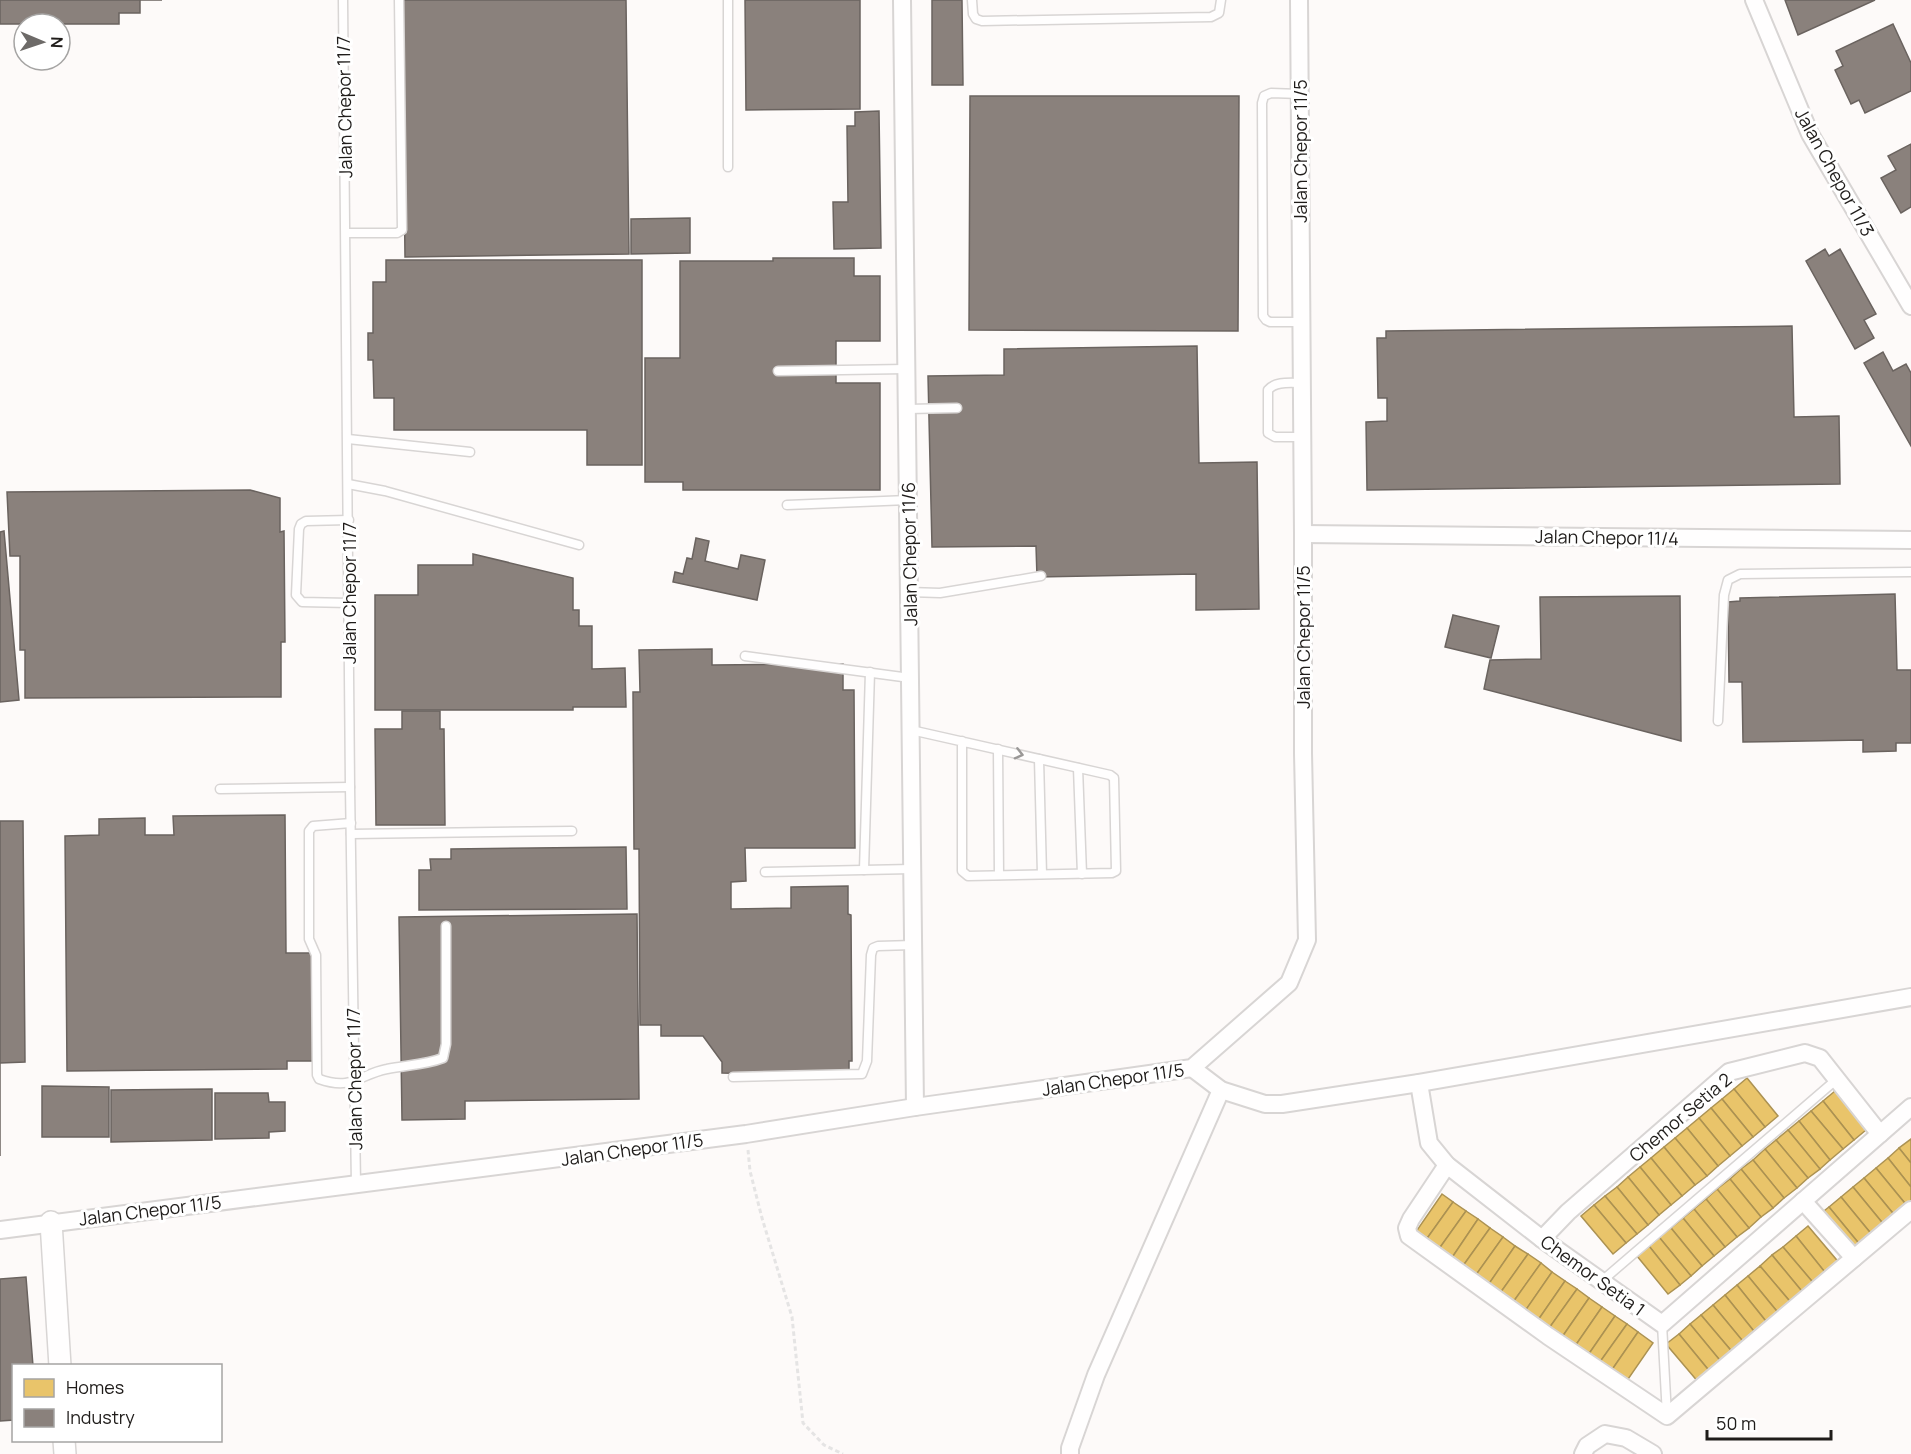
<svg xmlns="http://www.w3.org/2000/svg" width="1911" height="1454" font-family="Manrope,sans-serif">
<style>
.homes{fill:#e9c46a;stroke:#ac9252;stroke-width:1.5}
.industry{fill:#8a817c;stroke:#6a635f;stroke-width:1.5}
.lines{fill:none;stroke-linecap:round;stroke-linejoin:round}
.service-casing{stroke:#d8d5d4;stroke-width:11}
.minor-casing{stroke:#d8d5d4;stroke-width:20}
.tertiary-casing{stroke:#d8d5d4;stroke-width:24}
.path{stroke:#e5e4e4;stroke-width:3;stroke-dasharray:4.5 3;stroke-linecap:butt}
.service{stroke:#fffefe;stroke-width:8}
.minor{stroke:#fffefe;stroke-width:16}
.tertiary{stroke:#fffefe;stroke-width:21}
.oneway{stroke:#9a9897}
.labels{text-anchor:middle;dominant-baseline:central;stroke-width:6;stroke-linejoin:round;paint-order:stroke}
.street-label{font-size:18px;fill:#1f1c1a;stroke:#fff}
</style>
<rect width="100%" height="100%" fill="#fdfaf9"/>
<g class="homes">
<path d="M1747,1078L1778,1116L1765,1127L1734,1089Z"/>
<path d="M1734,1089L1765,1127L1753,1137L1722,1099Z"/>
<path d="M1835,1091L1866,1130L1854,1140L1823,1101Z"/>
<path d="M1722,1099L1753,1137L1742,1146L1711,1108Z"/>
<path d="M1823,1101L1854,1140L1843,1149L1811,1111Z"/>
<path d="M1711,1108L1742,1146L1730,1156L1699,1118Z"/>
<path d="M1811,1111L1843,1149L1830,1160L1799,1121Z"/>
<path d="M1699,1118L1730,1156L1718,1166L1687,1128Z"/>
<path d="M1799,1121L1830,1160L1820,1169L1788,1130Z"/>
<path d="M1687,1128L1718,1166L1707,1176L1675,1138Z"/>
<path d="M1788,1130L1820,1169L1808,1178L1776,1140Z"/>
<path d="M1675,1138L1707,1176L1695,1185L1664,1147Z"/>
<path d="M1911,1139V1163L1899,1148Z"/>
<path d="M1776,1140L1808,1178L1797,1188L1765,1149Z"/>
<path d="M1664,1147L1695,1185L1682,1196L1651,1158Z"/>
<path d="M1899,1148L1911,1163V1187L1888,1158Z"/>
<path d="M1765,1149L1797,1188L1784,1198L1753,1160Z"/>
<path d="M1651,1158L1682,1196L1671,1205L1640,1167Z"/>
<path d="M1888,1158L1911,1187V1205L1908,1207L1876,1168Z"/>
<path d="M1753,1160L1784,1198L1773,1208L1741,1169Z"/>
<path d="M1640,1167L1671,1205L1659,1215L1628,1177Z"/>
<path d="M1876,1168L1908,1207L1896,1217L1864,1178Z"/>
<path d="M1741,1169L1773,1208L1761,1217L1730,1179Z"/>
<path d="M1628,1177L1659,1215L1648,1225L1617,1187Z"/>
<path d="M1864,1178L1896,1217L1885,1226L1853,1187Z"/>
<path d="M1730,1179L1761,1217L1749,1228L1717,1189Z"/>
<path d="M1617,1187L1648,1225L1637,1234L1605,1196Z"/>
<path d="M1853,1187L1885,1226L1873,1236L1841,1197Z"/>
<path d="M1717,1189L1749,1228L1737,1237L1706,1199Z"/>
<path d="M1442,1194L1453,1202L1423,1244L1413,1236Z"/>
<path d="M1605,1196L1637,1234L1626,1243L1594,1205Z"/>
<path d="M1841,1197L1873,1236L1861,1246L1829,1207Z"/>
<path d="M1706,1199L1737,1237L1725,1247L1694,1209Z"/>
<path d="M1453,1202L1466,1211L1436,1253L1423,1244Z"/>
<path d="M1594,1205L1626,1243L1613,1254L1581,1216Z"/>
<path d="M1829,1207L1861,1246L1852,1253L1820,1214Z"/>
<path d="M1694,1209L1725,1247L1714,1256L1683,1218Z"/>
<path d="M1466,1211L1478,1219L1449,1262L1436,1253Z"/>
<path d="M1683,1218L1714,1256L1702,1266L1671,1228Z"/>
<path d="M1478,1219L1490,1228L1460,1270L1449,1262Z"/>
<path d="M1808,1226L1841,1265L1828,1276L1796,1236Z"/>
<path d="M1490,1228L1503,1237L1473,1279L1460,1270Z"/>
<path d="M1671,1228L1702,1266L1691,1276L1659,1237Z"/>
<path d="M1796,1236L1828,1276L1816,1286L1783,1247Z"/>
<path d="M1503,1237L1515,1246L1486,1288L1473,1279Z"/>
<path d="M1659,1237L1691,1276L1680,1285L1649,1246Z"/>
<path d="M1515,1246L1528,1254L1498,1296L1486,1288Z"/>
<path d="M1649,1246L1680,1285L1668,1294L1637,1256Z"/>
<path d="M1783,1247L1816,1286L1805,1295L1772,1255Z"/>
<path d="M1528,1254L1541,1263L1511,1305L1498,1296Z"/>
<path d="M1772,1255L1805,1295L1793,1305L1760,1266Z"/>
<path d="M1541,1263L1552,1272L1523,1314L1511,1305Z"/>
<path d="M1760,1266L1793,1305L1780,1315L1748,1276Z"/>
<path d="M1552,1272L1565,1281L1536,1323L1523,1314Z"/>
<path d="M1748,1276L1780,1315L1769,1325L1737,1285Z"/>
<path d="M1565,1281L1577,1289L1547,1331L1536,1323Z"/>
<path d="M1737,1285L1769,1325L1757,1335L1725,1295Z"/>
<path d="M1577,1289L1589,1298L1560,1340L1547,1331Z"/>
<path d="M1725,1295L1757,1335L1746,1345L1713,1305Z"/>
<path d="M1589,1298L1602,1307L1573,1349L1560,1340Z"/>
<path d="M1713,1305L1746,1345L1734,1354L1701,1315Z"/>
<path d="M1602,1307L1615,1316L1586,1358L1573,1349Z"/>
<path d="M1701,1315L1734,1354L1723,1364L1690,1324Z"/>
<path d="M1615,1316L1627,1324L1597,1366L1586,1358Z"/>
<path d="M1627,1324L1638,1332L1609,1374L1597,1366Z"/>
<path d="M1690,1324L1723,1364L1711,1373L1679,1334Z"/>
<path d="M1638,1332L1653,1343L1624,1385L1609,1374Z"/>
<path d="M1679,1334L1711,1373L1699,1383L1666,1344Z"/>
</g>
<g class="industry">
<path d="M0,0H162H140V13H119V24H0Z"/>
<path d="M402,0H626L629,254L405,257Z"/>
<path d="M745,0H860V109L746,110Z"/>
<path d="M932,0H962L963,85H932Z"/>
<path d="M1785,0H1875L1798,35Z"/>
<path d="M1893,24L1911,63V91L1865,113L1859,100L1851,104L1835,70L1843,66L1836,51Z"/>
<path d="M970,96H1239L1238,331L969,330Z"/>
<path d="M879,111L881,248L834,249L833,202H848L847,126H855V112Z"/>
<path d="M1911,144V207L1901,213L1881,178L1896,170L1888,156Z"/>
<path d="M690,218V253L631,254V219Z"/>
<path d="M1825,249L1829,256L1840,249L1876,314L1864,320L1874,338L1855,349L1806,261Z"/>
<path d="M773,258H854V276H880V341H836V383H880V490H683V482H645V358H680V261H773Z"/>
<path d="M386,260H642V465H587V430H394V398H374L373,360H368V333H373V282H386Z"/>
<path d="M1792,326L1794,417L1839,416L1840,484L1367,490L1366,422L1387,421V398H1378L1377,338H1386V331Z"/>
<path d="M1197,346L1199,463L1257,462L1259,609L1196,610V574L1037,577L1036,546L932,547L928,376L1004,375V349Z"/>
<path d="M1883,352L1893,371L1906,364L1911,373V446L1864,363Z"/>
<path d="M250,490L280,498V532L284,531L285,642H281V697L25,698V650H20V556H10L7,492Z"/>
<path d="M4,531L19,700L0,702V532Z"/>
<path d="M696,538L709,541L705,561L738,569L741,555L765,560L757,600L673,582L675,572L683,574L687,558L692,559Z"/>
<path d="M473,554L573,578V610H579V626H592V669L625,668L626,707H573V710H375V595H418V565H473Z"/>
<path d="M1895,594L1897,670H1911V743H1896V751L1863,752V740L1743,742L1742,682H1729L1728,602L1740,601V598Z"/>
<path d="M1680,596L1681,741L1484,689L1490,660L1541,659L1540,597Z"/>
<path d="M1453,615L1499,626L1491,658L1445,647Z"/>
<path d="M712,649V665L843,664V690H854L855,848H745L746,881L731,882V909L791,908V887L848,886V914L851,915L852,1061H849V1076L722,1073V1062L703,1036H661V1025H640L639,849H634L633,692H640L639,650Z"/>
<path d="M402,711H440V729H444L445,825H376L375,729H402Z"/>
<path d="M285,815L286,953H313L314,1061H287V1069L67,1071L65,836L99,835V819L145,818V835H174L173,816Z"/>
<path d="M0,821H23L25,1062L0,1063V1156Z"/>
<path d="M626,847L627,909L419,910V870H431L430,859H451V849Z"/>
<path d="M637,914L639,1099L465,1101V1119L402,1120L399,917Z"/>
<path d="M42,1086L109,1087V1137H42Z"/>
<path d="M212,1089V1140L111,1142V1090Z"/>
<path d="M215,1093H268L269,1102H285V1131L269,1132V1138L215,1139Z"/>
<path d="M26,1277L33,1366H14V1420L0,1421V1279Z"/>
</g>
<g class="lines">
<defs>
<g id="service">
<path d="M343,0L350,787L356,1185"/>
<path d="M972,0L973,14L976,19L982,21L1211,17L1219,13L1221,0"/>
<path d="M1300,94L1271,93L1264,96L1262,103L1263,316L1266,320L1270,322H1301"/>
<path d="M728,167V0"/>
<path d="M346,233H397L402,230L399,0"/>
<path d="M778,371L906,369"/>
<path d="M1302,383C1290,383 1275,381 1268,390V433L1275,437H1302"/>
<path d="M907,409L957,408"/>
<path d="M348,439L470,452"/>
<path d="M348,484L385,491L579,545"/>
<path d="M787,505L908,500"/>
<path d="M349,520L306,521L301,524L299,529L296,595L302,602L349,603"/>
<path d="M909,592L940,593L1041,576"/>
<path d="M745,656L910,678"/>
<path d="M1718,721L1724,595L1728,580L1740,574L1911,572"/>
<path d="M911,730L1110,775L1114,778L1116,871L1112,873L968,876L962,871V741"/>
<path d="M998,749L999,875"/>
<path d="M1039,759L1042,874"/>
<path d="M1078,768L1082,874"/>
<path d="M220,789L350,787"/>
<path d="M351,823L313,826L309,831V939L316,955L317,1075L319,1079C353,1091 360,1074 387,1069C406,1065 425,1065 443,1058L446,1044V926"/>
<path d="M351,834L572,831"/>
<path d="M864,870L870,672"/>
<path d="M765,872L912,869"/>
<path d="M733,1077L862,1074L867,1061L871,955L873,948L878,946L913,945"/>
<path d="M1603,1280L1837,1079"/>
<path d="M1662,1324L1667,1416"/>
</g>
<g id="minor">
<path d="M902,0L915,1107"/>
<path d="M1754,0L1810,134L1911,306"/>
<path d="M1303,534L1911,540"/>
<path d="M1192,1068L1221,1090L1265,1104H1282L1419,1083L1911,997"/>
<path d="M1419,1083L1429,1143L1447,1165L1542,1239L1662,1324L1911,1107"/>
<path d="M1447,1165L1411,1219L1407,1228L1409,1236L1548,1336L1667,1416L1911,1210"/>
<path d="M1803,1201L1854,1258"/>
<path d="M0,1230L746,1134L915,1107L1192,1068L1289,983L1307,940L1303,753V534L1299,0"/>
<path d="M1542,1239L1568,1212L1729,1072L1805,1053L1820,1058L1880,1134"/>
<path d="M1070,1454V1448L1096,1375L1221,1090"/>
<path d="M1583,1454L1587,1446L1605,1434L1626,1438L1653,1454"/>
</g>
<g id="tertiary">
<path d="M51,1222L60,1366"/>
<path d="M64,1440L65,1454"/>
</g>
</defs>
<use href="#service" class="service-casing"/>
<use href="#minor" class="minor-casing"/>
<use href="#tertiary" class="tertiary-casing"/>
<path class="path" d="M748,1150L750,1171L762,1218L792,1317L803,1423L824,1445L843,1454"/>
<use href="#service" class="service"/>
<use href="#minor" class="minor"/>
<use href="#tertiary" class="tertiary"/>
</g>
<defs><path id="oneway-chevron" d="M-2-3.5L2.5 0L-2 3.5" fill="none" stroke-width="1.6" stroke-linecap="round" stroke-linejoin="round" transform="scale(1.5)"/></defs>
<use class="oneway" href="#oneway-chevron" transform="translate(1019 754) rotate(14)"/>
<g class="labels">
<g class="street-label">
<text transform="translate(344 107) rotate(-91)">Jalan Chepor 11/7</text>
<text transform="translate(1300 151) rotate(-90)">Jalan Chepor 11/5</text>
<text transform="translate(1835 172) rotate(61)">Jalan Chepor 11/3</text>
<text transform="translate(1607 537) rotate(1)">Jalan Chepor 11/4</text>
<text transform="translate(909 554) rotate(-91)">Jalan Chepor 11/6</text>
<text transform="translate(349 593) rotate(-90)">Jalan Chepor 11/7</text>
<text transform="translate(1303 637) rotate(-90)">Jalan Chepor 11/5</text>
<text transform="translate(354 1079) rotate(-91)">Jalan Chepor 11/7</text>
<text transform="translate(1113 1079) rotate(-8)">Jalan Chepor 11/5</text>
<text transform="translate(1680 1117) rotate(-40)">Chemor Setia 2</text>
<text transform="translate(632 1149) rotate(-8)">Jalan Chepor 11/5</text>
<text transform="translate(150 1210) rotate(-7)">Jalan Chepor 11/5</text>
<text transform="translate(1593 1275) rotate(36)">Chemor Setia 1</text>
</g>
</g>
<rect x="12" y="1364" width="210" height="78" fill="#ffffff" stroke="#a5a4a3" stroke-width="1.5"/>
<rect x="24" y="1379" width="30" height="18" fill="#e9c46a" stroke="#a5a4a3" stroke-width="1.5"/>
<text x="66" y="1394" font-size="18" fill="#1f1c1a">Homes</text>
<rect x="24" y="1409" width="30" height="18" fill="#8a817c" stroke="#a5a4a3" stroke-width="1.5"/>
<text x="66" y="1424" font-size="18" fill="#1f1c1a">Industry</text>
<g transform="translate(42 42) rotate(92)"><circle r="28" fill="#ffffff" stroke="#a5a4a3" stroke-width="1.5"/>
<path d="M0-4.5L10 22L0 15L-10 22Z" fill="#6d6a68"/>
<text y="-9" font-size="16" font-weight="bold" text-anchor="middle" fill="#1f1c1a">N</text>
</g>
<path d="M1707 1430v9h124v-9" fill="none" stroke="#1f1c1a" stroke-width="3"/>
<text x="1716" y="1430" font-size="18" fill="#1f1c1a" stroke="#ffffff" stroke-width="4.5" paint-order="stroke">50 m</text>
</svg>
